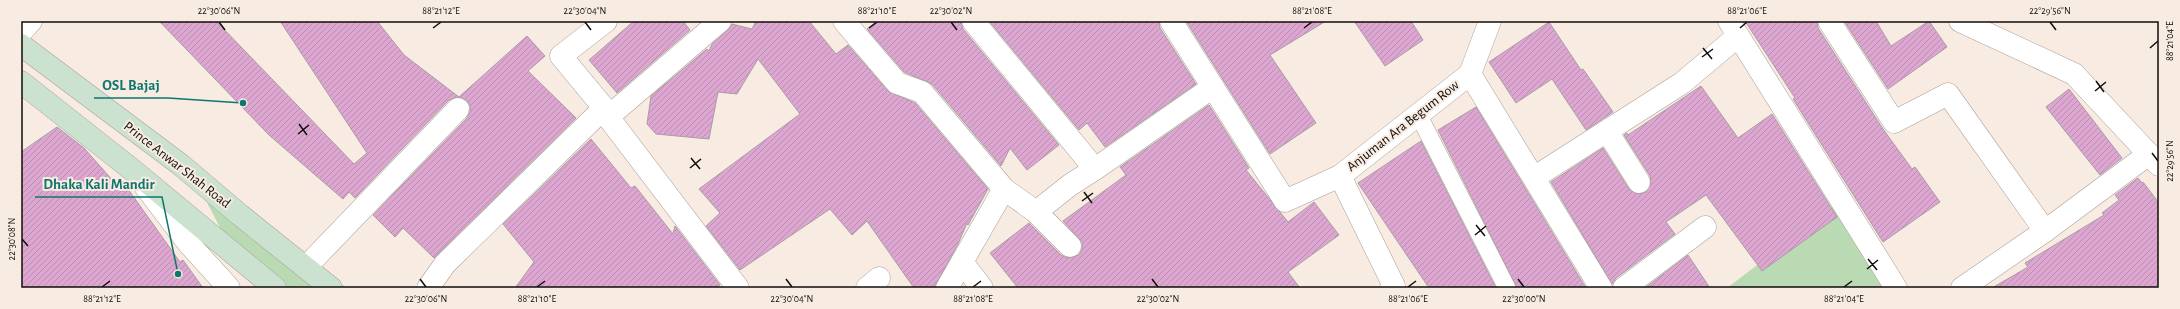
<svg xmlns="http://www.w3.org/2000/svg" width="2180" height="309" font-family="'Alegreya Sans',sans-serif">
<style>
.park{fill:#b9dab2}
.building{fill:url(#building-hatch);stroke:#a99da6}
.lines{fill:none;stroke-linecap:round;stroke-linejoin:round}
.service-casing{stroke:#ab9f97;stroke-width:18}
.minor-casing{stroke:#ab9f97;stroke-width:23}
.secondary-casing{stroke:#ab9f97;stroke-width:23}
.service{stroke:#fff;stroke-width:17}
.minor{stroke:#fff;stroke-width:22}
.secondary{stroke:#cbe2d1;stroke-width:22}
.ticks{fill:none;stroke:#110d0a;stroke-width:1.5}
.labels{text-anchor:middle;dominant-baseline:central;stroke-width:4;stroke-linejoin:round;paint-order:stroke}
.street-label{font-size:14px;fill:#110d0a;stroke:#f8ebe2}
.leader{fill:none;stroke:#0f766e;stroke-width:1.5}
.callout-dot{fill:#0f766e;stroke:#f8ebe2;stroke-width:1.5}
.callout-label{font-size:15px;text-anchor:middle;font-weight:bold;fill:#0f766e;stroke:#f8ebe2;stroke-width:4;stroke-linejoin:round;paint-order:stroke}
.neatline{fill:none;stroke:#110d0a;stroke-width:1.5}
.ticks-label{font-size:10px;text-anchor:middle;fill:#110d0a}
</style>
<defs>
<pattern id="building-hatch" width="6" height="6" patternUnits="userSpaceOnUse"><rect width="6" height="6" fill="#dca6d0"/><path d="M-1 1l2-2M0 6l6-6M5 7l2-2" fill="none" stroke="#bc8eb1"/></pattern>
</defs>
<rect width="100%" height="100%" fill="#f8ebe2"/>
<g class="park">
<path d="M185,160L343,285L348,288H257L244,274Z"/>
<path d="M1836,205L1886,288H1727Z"/>
</g>
<g class="building">
<path d="M159,21H216L354,164L367,153L280,21H377L404,55L459,97L449,100L355,198L349,192L343,199L269,135Z"/>
<path d="M634,21H683L690,30L617,93L589,60Z"/>
<path d="M756,21H809L836,54L848,45L888,91L915,103L988,189L968,225L967,223L958,244L934,288H914L867,221L852,235L830,209L740,270L706,226L720,213L699,189L800,114L758,59L737,94L718,92L709,139L656,134L647,124L651,96L707,49L709,51L712,44L728,30L732,24L752,29Z"/>
<path d="M877,21H961L963,29L1059,145L1027,170L1010,148L1001,166L932,84L904,72L867,29Z"/>
<path d="M989,21H1159L1160,28L1196,84L1105,147L1087,123L1079,130Z"/>
<path d="M1186,21H1326L1270,55L1316,123L1270,154Z"/>
<path d="M1354,21H1411L1423,40L1385,66Z"/>
<path d="M1745,21H1817L1818,28L1883,129L1912,169L1915,167L1940,202L1883,242L1793,99L1795,98Z"/>
<path d="M1844,21H1876L1891,46L1929,21L1947,47L1888,89Z"/>
<path d="M1549,22L1581,70L1583,69L1613,112L1586,130L1552,79L1516,103L1489,62Z"/>
<path d="M527,36L545,56L528,71L576,118L434,258L403,228L395,237L373,215L467,118L470,112V105L466,100L459,97Z"/>
<path d="M1701,86L1738,138L1772,114L1837,217L1762,271L1706,195L1666,222L1675,234L1616,278L1612,284L1551,182L1603,148L1629,189L1639,194L1646,192L1651,182L1650,176L1624,135L1627,133L1628,135Z"/>
<path d="M2069,89L2122,158L2100,175L2046,107Z"/>
<path d="M1209,105L1249,168L1246,170L1288,222L1314,202L1339,235L1288,272L1300,288H1018L990,253L1029,223L1061,255L1067,258L1079,255L1082,249V242L1063,221L1126,175L1120,167Z"/>
<path d="M1476,107L1586,288H1517L1438,130Z"/>
<path d="M57,127L84,148L123,192L128,189L180,262L183,260L203,288H21V152Z"/>
<path d="M591,139L631,188L635,186L673,234L675,226L720,285L715,288H515L534,262L503,224Z"/>
<path d="M1421,141L1496,288H1429L1358,183Z"/>
<path d="M2138,178L2142,183L2143,182L2159,203V288H1992L2028,267L2025,263L2104,215L2102,213L2119,200L2115,195Z"/>
<path d="M1688,255L1710,288H1645Z"/>
</g>
<g class="lines">
<defs>
<path id="service" d="M1418,114L1507,288"/>
<g id="minor">
<path d="M606,21L561,56L604,108L608,117L738,288"/>
<path d="M844,21L897,83L922,92L1004,189L1036,212L1070,246"/>
<path d="M973,21L1095,169L1213,87"/>
<path d="M1171,21L1285,201L1340,176L1470,74L1490,21"/>
<path d="M1729,21L1896,288"/>
<path d="M1829,21L1894,122L1948,94L2045,231"/>
<path d="M1960,21L2074,74L2159,165"/>
<path d="M21,32L31,21"/>
<path d="M1470,74L1601,288"/>
<path d="M608,117L720,21"/>
<path d="M1607,131L1639,182"/>
<path d="M1340,176L1394,286L1391,288"/>
<path d="M1535,177L1682,83L1738,36"/>
<path d="M145,186L189,244L229,288"/>
<path d="M1036,212L1070,185L1095,169"/>
<path d="M962,262L982,288"/>
<path d="M306,267L458,109"/>
<path d="M428,288L445,264L604,108"/>
<path d="M867,288L879,278"/>
<path d="M947,288L1004,189"/>
<path d="M1624,288L1705,227"/>
<path d="M1962,288L2045,231L2149,154"/>
</g>
<g id="secondary">
<path d="M21,45L181,165L240,215L331,288"/>
<path d="M21,82L135,172L275,288"/>
</g>
</defs>
<use href="#service" class="service-casing"/>
<use href="#minor" class="minor-casing"/>
<use href="#secondary" class="secondary-casing"/>
<use href="#service" class="service"/>
<use href="#minor" class="minor"/>
<use href="#secondary" class="secondary"/>
</g>
<path class="ticks" d="M219,22L225,30M585,22L591,30M951,22L957,30M2050,22L2056,30M433,28L441,22M869,28L877,22M1304,28L1312,22M1740,28L1747,22M1703,48L1712,59M2150,48L2158,41M1702,57L1713,49M2096,81L2104,92M2095,91L2106,82M299,124L307,135M298,134L309,125M2152,153L2158,161M691,158L700,169M690,168L701,159M1084,192L1092,203M1082,201L1093,193M1476,225L1485,236M1475,235L1486,226M22,239L28,246M1868,259L1877,270M1867,269L1878,260M420,279L426,287M786,279L792,287M1152,279L1158,287M1518,279L1524,287M102,287L110,281M537,287L545,281M973,287L981,281M1408,287L1416,281M1844,287L1852,281"/>
<g class="labels">
<g class="street-label">
<text transform="translate(1403 126) rotate(-38)">Anjuman Ara Begum Row</text>
<text transform="translate(177 165) rotate(38)">Prince Anwar Shah Road</text>
</g>
</g>
<path class="leader" d="M243 103L168 98H94M178 274L162 197H35"/>
<g class="callout-dot">
<circle cx="243" cy="103" r="4"/>
<circle cx="178" cy="274" r="4"/>
</g>
<g class="callout-label">
<text x="131" y="90">OSL Bajaj</text>
<text x="99" y="189">Dhaka Kali Mandir</text>
</g>
<rect width="2180" height="309" fill="none" stroke="#f8ebe2" stroke-width="44"/>
<rect x="22" y="22" width="2136" height="265" class="neatline"/>
<g class="ticks-label">
<text x="219" y="14">22°30'06"N</text>
<text x="441" y="14">88°21'12"E</text>
<text x="585" y="14">22°30'04"N</text>
<text x="877" y="14">88°21'10"E</text>
<text x="951" y="14">22°30'02"N</text>
<text x="1312" y="14">88°21'08"E</text>
<text x="1747" y="14">88°21'06"E</text>
<text x="2050" y="14">22°29'56"N</text>
<text transform="translate(2169 41) rotate(-90)" y="4">88°21'04"E</text>
<text transform="translate(2169 161) rotate(-90)" y="4">22°29'56"N</text>
<text transform="translate(11 239) rotate(-90)" y="4">22°30'08"N</text>
<text x="102" y="302">88°21'12"E</text>
<text x="426" y="302">22°30'06"N</text>
<text x="537" y="302">88°21'10"E</text>
<text x="792" y="302">22°30'04"N</text>
<text x="973" y="302">88°21'08"E</text>
<text x="1158" y="302">22°30'02"N</text>
<text x="1408" y="302">88°21'06"E</text>
<text x="1524" y="302">22°30'00"N</text>
<text x="1844" y="302">88°21'04"E</text>
</g>
</svg>
